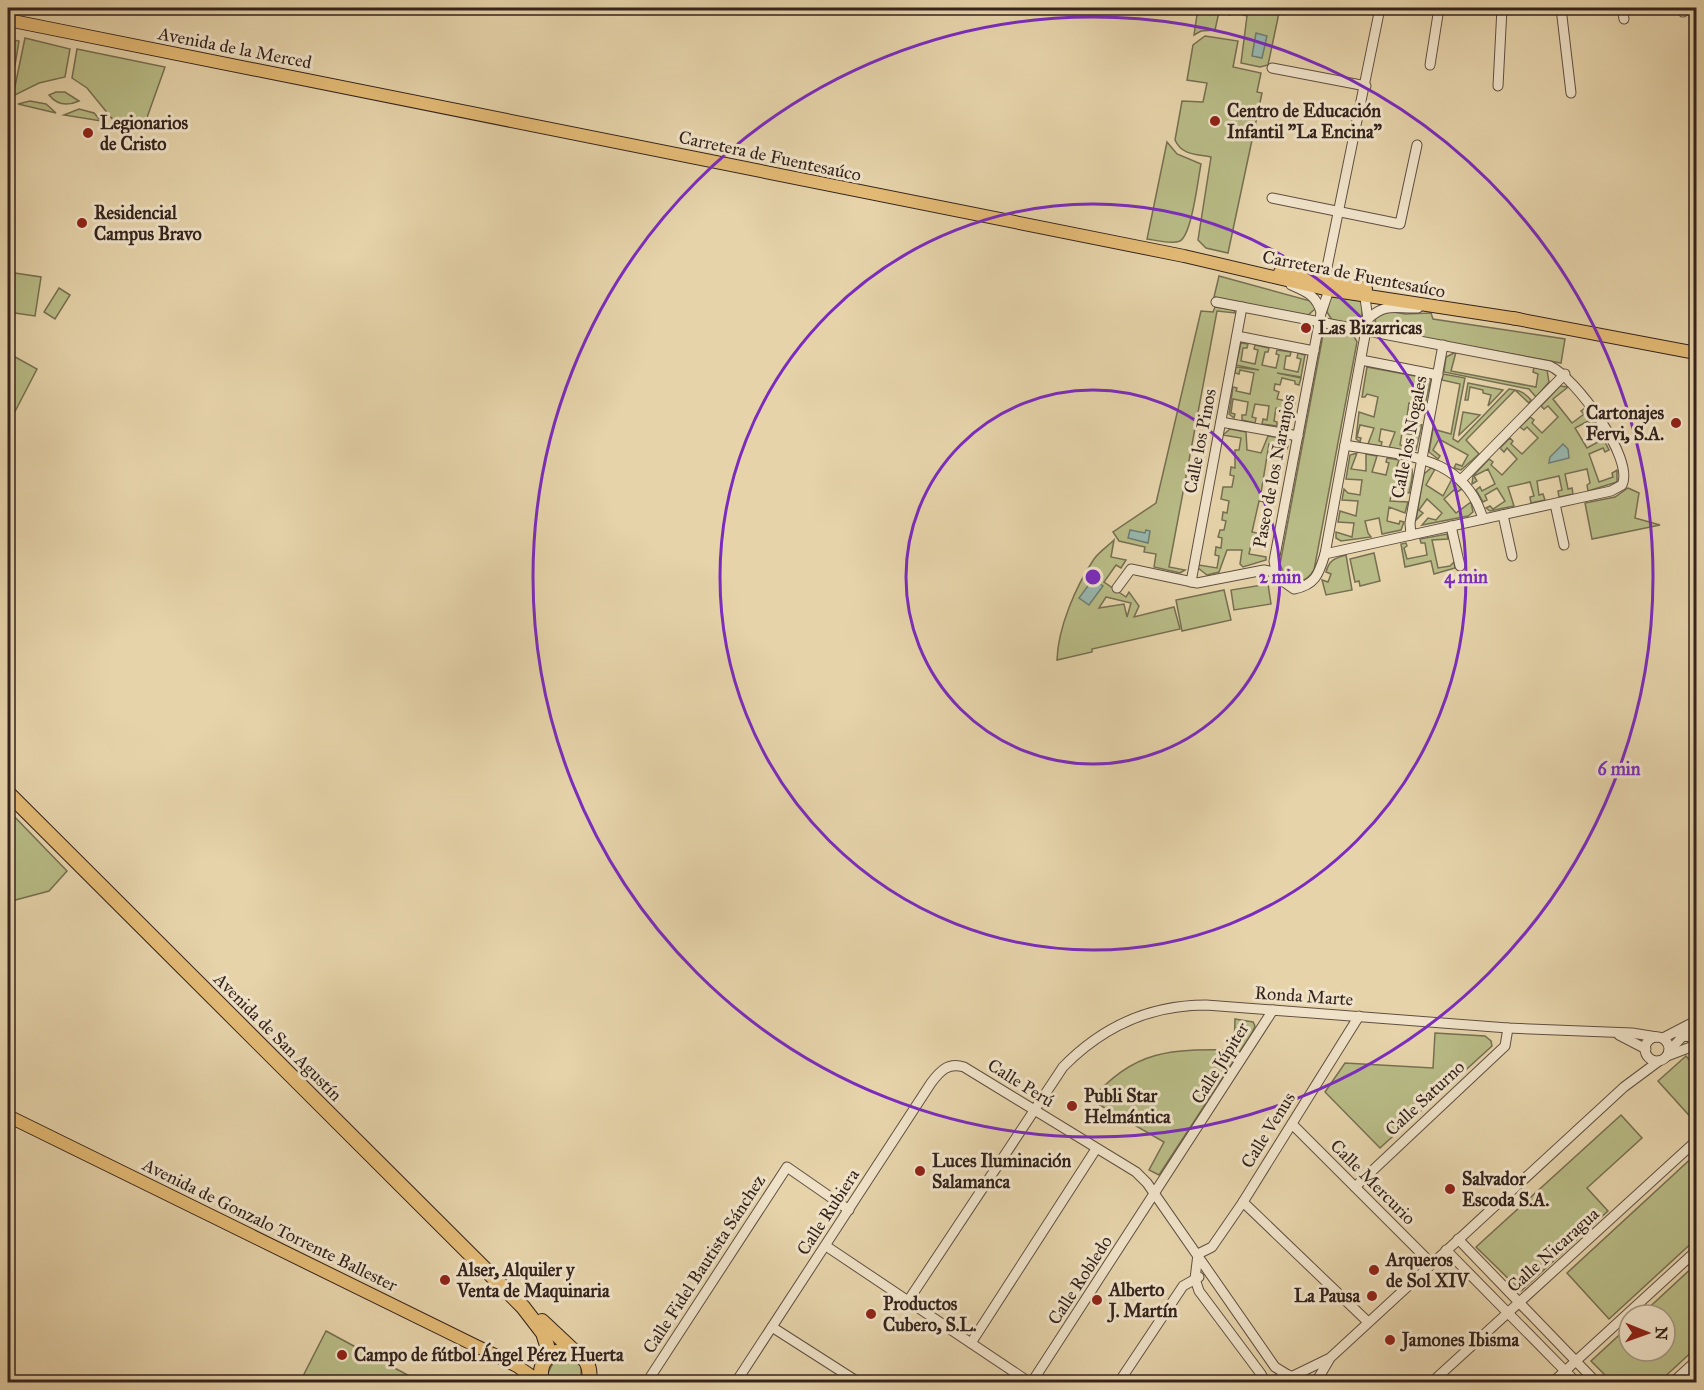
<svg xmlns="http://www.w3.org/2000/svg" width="1704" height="1390" font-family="'IM FELL Great Primer',serif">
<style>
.green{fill:#b8bb86;stroke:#766f51;stroke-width:1.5;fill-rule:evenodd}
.water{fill:#97b7ae;stroke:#6f7c74;stroke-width:1.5}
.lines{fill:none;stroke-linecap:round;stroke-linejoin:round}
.minor-casing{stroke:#604f40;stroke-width:11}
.major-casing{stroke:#34231c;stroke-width:14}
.highway-casing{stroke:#34231c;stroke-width:16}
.minor{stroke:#efe2c8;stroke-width:9}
.major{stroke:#e3ba75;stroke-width:12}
.highway{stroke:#e3ba75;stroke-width:14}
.ring{fill:none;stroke:#7b2cbf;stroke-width:3}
.poi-dot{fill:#8f2418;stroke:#efe2c8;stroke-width:2}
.labels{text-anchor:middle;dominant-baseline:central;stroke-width:6;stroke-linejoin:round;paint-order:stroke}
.street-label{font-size:18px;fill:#34231c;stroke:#efe2c8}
.poi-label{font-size:18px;font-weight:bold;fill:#34231c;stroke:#efe2c8;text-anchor:start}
.centre{fill:#7b2cbf;stroke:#efe2c8;stroke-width:3}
.ring-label{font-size:18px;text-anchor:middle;font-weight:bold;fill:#7b2cbf;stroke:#efe2c8;stroke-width:6;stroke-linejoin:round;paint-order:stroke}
</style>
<rect width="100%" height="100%" fill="#e6d3aa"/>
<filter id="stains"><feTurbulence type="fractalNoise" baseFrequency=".00333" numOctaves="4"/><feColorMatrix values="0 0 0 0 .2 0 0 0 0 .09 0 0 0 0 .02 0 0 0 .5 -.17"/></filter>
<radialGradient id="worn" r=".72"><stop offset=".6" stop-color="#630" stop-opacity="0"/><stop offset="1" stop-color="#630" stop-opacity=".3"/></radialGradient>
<g class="green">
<path d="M1198,8H1280L1268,65L1260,67L1241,63L1247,16L1231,11L1230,15L1219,12L1215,30L1201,31L1194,35Z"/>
<path d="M1205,36L1238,41L1233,67L1261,73L1257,92L1262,93L1228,253L1206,248L1198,240L1211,157C1198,154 1182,156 1175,140L1182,101L1203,102L1207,83L1187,80L1193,45Z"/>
<path d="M25,38L70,49L65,77L39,83L13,96Z"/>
<path d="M8,39L19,41L15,65L8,63Z"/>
<path d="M77,49L165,67L144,126L114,121L87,88L72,78Z"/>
<path d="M56,92H65L79,101C68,106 57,105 49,95Z"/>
<path d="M30,101L46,104L56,113L18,104Z"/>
<path d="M79,109L94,113L101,121L64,115Z"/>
<path d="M1167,142L1177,154L1201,164C1198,179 1192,234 1180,241C1172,245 1156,240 1147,239Z"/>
<path d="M8,272L41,277L35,316L8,312Z"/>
<path d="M1219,276L1314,302L1315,309L1307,316L1214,297Z"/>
<path d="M59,288L70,295L55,319L44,312Z"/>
<path d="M1330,296L1364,301L1361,319L1353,324L1332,320L1327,312Z"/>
<path d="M1215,307L1234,310L1235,313L1217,311L1169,567L1185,570L1180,573L1154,567L1156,554L1144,552L1145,547L1119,541L1113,532L1156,503L1201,311L1213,312Z"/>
<path d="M1388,311L1405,314L1431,313L1433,319L1565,339L1561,363L1381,330L1375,321L1376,317Z"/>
<path d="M1331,330L1352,333L1357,342L1314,570C1307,582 1297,584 1285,577L1280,564L1323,335Z"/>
<path d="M1241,343L1248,344L1247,348H1243L1241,361L1255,364L1258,350L1254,349L1255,345L1269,348L1268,352H1265L1262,365L1276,368L1279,355L1276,354L1277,350L1291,352L1290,356H1286L1284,369L1298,372L1301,359L1297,358L1298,353L1305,355L1301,377L1277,373L1301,378L1299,385L1295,384V381L1282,378L1280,385L1275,384L1274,390L1279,392L1277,399L1291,402L1292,399H1296L1289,427L1284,428L1285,423L1289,424L1291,410L1276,408L1274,421L1277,422V426L1262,424L1263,419L1267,420L1269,406L1255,404L1252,417L1256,418L1255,423L1242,420V415H1246L1248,402L1233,399L1231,413L1235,414L1234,418L1229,414L1233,387L1237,388L1236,391L1250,394L1254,373L1240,370L1239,374L1235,373L1236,367L1259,370L1236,365Z"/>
<path d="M1456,352L1451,371L1536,387L1538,374L1533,372L1534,367L1547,370L1549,382L1536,397L1529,389L1444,372L1446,357Z"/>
<path d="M8,353L37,369L8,425Z"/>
<path d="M1367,367L1431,379L1425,405L1409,403L1406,423L1422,425L1416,450L1410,451L1411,447H1414L1416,435L1402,433L1400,445L1404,446L1403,451L1389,448L1395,432L1381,429L1379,441L1382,442L1381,446L1368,444L1374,428L1360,425L1357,437L1361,438L1360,442L1356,439L1359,412L1374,417L1378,397L1367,394L1365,397H1362Z"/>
<path d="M1443,374L1465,378L1453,439L1458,442L1509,389C1519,390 1524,392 1531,400L1529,403L1515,390L1466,440L1479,454L1461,470L1454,468L1456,464L1462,466L1468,455L1439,439L1433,450L1440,456L1438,459L1429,452L1433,429L1451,434L1460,384L1442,380Z"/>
<path d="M1468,383L1503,390L1488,406L1491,395L1483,393V390L1470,387L1468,400H1465Z"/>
<path d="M1560,386L1568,387L1553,399L1572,423L1584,414L1581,411L1585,408L1594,422L1591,425L1588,421L1575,428L1587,448L1600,441L1598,438L1602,436L1609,450L1605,452L1603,448L1589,454L1599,482L1613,477L1612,473L1617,470V482L1588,491L1587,485L1590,483L1587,469L1565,474L1568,489L1572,488L1573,494L1559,497L1558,491L1562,490L1559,476L1537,481L1539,495L1543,494L1545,500L1531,503L1530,497L1534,496L1530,482L1508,487L1514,506L1490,511L1486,508L1490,506L1493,509L1505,501L1497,488L1485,495L1487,500L1483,502L1476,490L1480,487L1482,491L1495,484L1488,469L1474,476L1477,481L1472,484L1473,476L1489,459L1493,462L1491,465L1502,475L1517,459L1507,448L1504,452L1500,448L1510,438L1513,441L1511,444L1522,454L1538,438L1527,427L1524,430L1520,427L1530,417L1534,420L1532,423L1542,433L1558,417L1548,406L1544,409L1541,406Z"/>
<path d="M1463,412L1480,415L1459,435V434Z"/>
<path d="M1230,429L1246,432L1247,450L1261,453L1268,436L1281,438L1288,446L1287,449L1269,444L1261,493L1274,496V503L1259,501L1252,532L1267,535L1266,542L1252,540L1249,554L1266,557V560L1243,567L1240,564L1242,550H1227L1219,572L1207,575L1198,568L1199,565L1217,568L1219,556L1215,555L1216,547L1221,548L1222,538L1218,537L1220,530H1224L1226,521L1222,520L1223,512L1227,513L1229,501L1221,499L1223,487H1232L1234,476L1230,475L1231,467L1235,468V450H1239L1241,438L1223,435Z"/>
<path d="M1357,453L1351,469L1366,471V454L1377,456L1372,472L1386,475L1389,463L1386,462L1387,458L1399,460L1394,476L1408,479L1410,467L1406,466V462C1417,468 1411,482 1409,493L1405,492V489L1393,486L1390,501L1408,502L1405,513L1389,507L1387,521L1399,524L1400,521L1404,522L1401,530L1382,534L1379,518L1365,521L1368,533L1371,537L1341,541L1336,538V532L1352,537L1354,523L1338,522L1340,511L1356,516L1358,501L1342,500L1344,489L1348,493L1360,495L1362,480L1346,479L1350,455Z"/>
<path d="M1431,468L1435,469L1426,485L1443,496L1452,479L1462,489L1457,492L1454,490L1444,499L1456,513L1471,502L1473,512L1468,516L1422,525L1428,518L1436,520L1442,513L1427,499L1419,510L1423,513L1416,520L1424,474Z"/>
<path d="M1628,488L1639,493L1635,518L1660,525L1592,539L1585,503L1615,497Z"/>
<path d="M1447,534L1448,539L1432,540L1438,568L1450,566L1454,562L1455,568L1434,574L1431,561L1405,567L1401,544L1406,543L1407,546L1404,548L1407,559L1427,555L1425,543H1421L1420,539Z"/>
<path d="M1114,540L1111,557L1126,560L1121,568L1116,565L1104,582L1126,597L1129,592L1139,606L1134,617L1174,607L1180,629L1092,649V652L1057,660C1058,627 1076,586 1094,559C1099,552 1108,546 1114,540ZM1106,597L1131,603L1127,617L1124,604L1099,608Z"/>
<path d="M1374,553L1380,581L1360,586L1359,581L1355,582L1350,559Z"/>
<path d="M1346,555L1352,590L1326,595L1322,580L1328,582L1331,574L1326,572C1329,560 1335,558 1346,555Z"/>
<path d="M1268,584L1271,604L1234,610L1231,590Z"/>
<path d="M1224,590L1231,620L1182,631L1176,600Z"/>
<path d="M8,810L67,871L49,891L8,902Z"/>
<path d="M1235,1019L1253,1022L1255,1026L1252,1033L1159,1175L1149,1170L1164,1142L1091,1100C1134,1049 1172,1049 1234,1050Z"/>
<path d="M1435,1033L1485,1036L1491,1041L1492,1046L1380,1148L1325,1092L1345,1063L1433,1068Z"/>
<path d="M1686,1056L1696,1068V1123L1658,1081Z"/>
<path d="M1621,1115L1642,1138L1587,1188L1608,1211L1521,1291L1476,1247Z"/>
<path d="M1696,1154V1239L1609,1319L1567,1273Z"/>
<path d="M1696,1264V1348L1659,1382H1612L1591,1361L1629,1326V1351H1665V1315H1641Z"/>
<path d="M326,1331L415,1379L422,1382H300Z"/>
<path d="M568,1357L581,1366V1382H550L548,1373L553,1363Z"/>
</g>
<g class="water">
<path d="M1256,33L1267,36L1262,58L1252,56Z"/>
<path d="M1563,444L1568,449L1569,458L1549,463L1550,457Z"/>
<path d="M1130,530L1145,533L1146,530L1150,531L1148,543L1128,538Z"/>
<path d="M1093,579L1103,586L1089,605L1079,598Z"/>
</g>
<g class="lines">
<defs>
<g id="minor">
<path d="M1561,8L1571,93"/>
<path d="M1622,8L1624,19"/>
<path d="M1683,8V12"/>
<path d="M1430,65L1439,8"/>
<path d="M1272,68L1366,86"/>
<path d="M1498,86L1502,8"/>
<path d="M1272,198L1400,224L1417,145"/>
<path d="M1291,285C1307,292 1316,295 1321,312"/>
<path d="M1364,291L1368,319L1325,554C1319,573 1316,585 1294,589L1277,577L1274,561L1321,313L1329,290L1325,277L1380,8"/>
<path d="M1216,302L1550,366C1575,377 1635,459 1622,485L1611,491L1325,554"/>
<path d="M1368,319C1386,302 1396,309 1418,308"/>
<path d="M1237,336L1314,351"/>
<path d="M1361,360L1438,375"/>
<path d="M1221,422L1298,436"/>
<path d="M1345,445C1401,456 1464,453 1483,519"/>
<path d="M1462,479L1565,374"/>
<path d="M1555,504L1564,545"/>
<path d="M1503,515L1512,556"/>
<path d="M1451,526L1460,566"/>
<path d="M1411,535L1410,523L1443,345"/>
<path d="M1191,582L1242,307"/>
<path d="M1117,588L1131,569L1197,583L1264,570L1274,572"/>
<path d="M1619,1035L1646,1049"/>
<path d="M1680,1036L1696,1037"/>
<circle cx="1657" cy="1049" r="12"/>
<path d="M1663,1038L1690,1024"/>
<path d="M1669,1051L1696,1022"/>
<path d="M1667,1056L1696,1045"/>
<path d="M1292,1124L1431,1263"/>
<path d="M1355,1187L1505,1046L1508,1028"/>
<path d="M1243,1202L1368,1322"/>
<path d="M1458,1239L1596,1382"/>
<path d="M826,1246L1029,1382"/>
<path d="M1446,1250L1576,1382"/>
<path d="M1198,1254L1212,1247L1243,1202L1359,1016"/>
<path d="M1198,1254L1195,1279L1199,1291L1261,1374L1265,1382"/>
<path d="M908,1301L1063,1067C1103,1026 1150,1005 1206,1005L1508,1028L1632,1033L1657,1037"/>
<path d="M772,1327L858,1382"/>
<path d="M971,1343L1096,1149"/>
<path d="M1293,1376L1330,1358L1624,1087L1659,1061"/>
<path d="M647,1382L787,1167L849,1210"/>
<path d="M736,1382L931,1083C940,1071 948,1062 964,1067L1136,1172L1147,1183L1275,1367L1288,1375"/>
<path d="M1032,1382L1273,1010"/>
<path d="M1119,1382L1183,1286L1199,1277"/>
<path d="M1271,1382L1288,1375L1305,1382"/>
<path d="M1316,1382L1329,1360"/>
<path d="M1432,1382L1696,1141"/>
<path d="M1553,1382L1696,1251"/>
<path d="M1673,1382L1696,1361"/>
</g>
<g id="major">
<path d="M8,20L1184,256L1329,290L1518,319"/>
<path d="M1280,272L1366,289"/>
<path d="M1512,318L1696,353"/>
<path d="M8,1116L517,1366L540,1382"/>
</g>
<g id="highway">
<path d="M8,793L523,1307L543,1333L550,1355"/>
<path d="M542,1321L575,1352"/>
<path d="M542,1382C532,1342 596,1338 589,1382"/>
</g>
</defs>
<use href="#minor" class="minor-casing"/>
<use href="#major" class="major-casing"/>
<use href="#highway" class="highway-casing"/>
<use href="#minor" class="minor"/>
<use href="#major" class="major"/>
<use href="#highway" class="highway"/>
</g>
<g class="ring">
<circle cx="1093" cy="577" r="187"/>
<circle cx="1093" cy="577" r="373"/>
<circle cx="1093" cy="577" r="560"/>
</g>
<g class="poi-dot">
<circle cx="1215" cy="121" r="6"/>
<circle cx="88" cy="133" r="6"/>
<circle cx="82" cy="223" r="6"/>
<circle cx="1306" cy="328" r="6"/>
<circle cx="1676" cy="423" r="6"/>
<circle cx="1072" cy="1106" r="6"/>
<circle cx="920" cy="1171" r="6"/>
<circle cx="1450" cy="1189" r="6"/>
<circle cx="1374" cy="1270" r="6"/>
<circle cx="445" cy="1280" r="6"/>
<circle cx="1372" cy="1296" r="6"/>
<circle cx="1097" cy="1300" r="6"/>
<circle cx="871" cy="1314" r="6"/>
<circle cx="1390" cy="1340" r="6"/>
<circle cx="342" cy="1355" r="6"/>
</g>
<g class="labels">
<g class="street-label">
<text transform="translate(235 48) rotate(11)">Avenida de la Merced</text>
<text transform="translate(770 156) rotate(12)">Carretera de Fuentesaúco</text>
<text transform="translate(1354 274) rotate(11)">Carretera de Fuentesaúco</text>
<text transform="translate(1409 437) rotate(-79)">Calle los Nogales</text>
<text transform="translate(1200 441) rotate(-79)">Calle los Pinos</text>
<text transform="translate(1274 471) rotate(-79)">Paseo de los Naranjos</text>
<text transform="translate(1304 996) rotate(4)">Ronda Marte</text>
<text transform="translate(278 1037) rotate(45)">Avenida de San Agustín</text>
<text transform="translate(1220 1063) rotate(-58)">Calle Júpiter</text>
<text transform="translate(1021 1083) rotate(32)">Calle Perú</text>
<text transform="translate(1425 1098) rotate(-43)">Calle Saturno</text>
<text transform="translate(1268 1130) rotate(-58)">Calle Venus</text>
<text transform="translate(1373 1182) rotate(45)">Calle Mercurio</text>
<text transform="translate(828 1212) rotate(-57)">Calle Rubiera</text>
<text transform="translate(270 1225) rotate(26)">Avenida de Gonzalo Torrente Ballester</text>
<text transform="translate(1553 1250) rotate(-42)">Calle Nicaragua</text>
<text transform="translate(704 1264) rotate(-57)">Calle Fidel Bautista Sánchez</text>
<text transform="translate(1080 1280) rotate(-57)">Calle Robledo</text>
</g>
<g class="poi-label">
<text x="1227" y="111">Centro de Educación<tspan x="1227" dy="21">Infantil "La Encina"</tspan></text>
<text x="100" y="123">Legionarios<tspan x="100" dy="21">de Cristo</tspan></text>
<text x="94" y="213">Residencial<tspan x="94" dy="21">Campus Bravo</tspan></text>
<text x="1318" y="328">Las Bizarricas</text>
<text x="1664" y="413" text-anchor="end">Cartonajes<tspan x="1664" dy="21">Fervi, S.A.</tspan></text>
<text x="1084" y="1096">Publi Star<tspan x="1084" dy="21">Helmántica</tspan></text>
<text x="932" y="1161">Luces Iluminación<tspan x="932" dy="21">Salamanca</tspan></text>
<text x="1462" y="1179">Salvador<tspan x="1462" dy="21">Escoda S.A.</tspan></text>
<text x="1386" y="1260">Arqueros<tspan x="1386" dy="21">de Sol XIV</tspan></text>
<text x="457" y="1270">Alser, Alquiler y<tspan x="457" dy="21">Venta de Maquinaria</tspan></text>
<text x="1109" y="1290">Alberto<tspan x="1109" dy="21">J. Martín</tspan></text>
<text x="1360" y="1296" text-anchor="end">La Pausa</text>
<text x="883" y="1304">Productos<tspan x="883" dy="21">Cubero, S.L.</tspan></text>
<text x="1402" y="1340">Jamones Ibisma</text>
<text x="354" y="1355">Campo de fútbol Ángel Pérez Huerta</text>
</g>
</g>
<circle cx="1093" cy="577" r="9" class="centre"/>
<g class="ring-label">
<text x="1280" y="583">2 min</text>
<text x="1466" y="583">4 min</text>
<text x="1619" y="775">6 min</text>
</g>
<rect width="1704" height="1390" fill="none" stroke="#e6d3aa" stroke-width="30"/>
<rect x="9" y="9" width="1686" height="1372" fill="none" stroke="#34231c" stroke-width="3"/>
<rect x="15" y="15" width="1674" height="1360" fill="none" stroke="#34231c" stroke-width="1.5"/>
<g transform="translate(1647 1333) rotate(91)"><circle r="28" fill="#efe2c8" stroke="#a49683" stroke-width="1.5"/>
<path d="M0-4.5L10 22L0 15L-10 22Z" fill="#8f2418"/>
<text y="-9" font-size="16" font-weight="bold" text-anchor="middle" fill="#34231c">N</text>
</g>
<rect width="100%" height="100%" filter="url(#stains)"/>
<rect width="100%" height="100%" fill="url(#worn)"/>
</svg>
